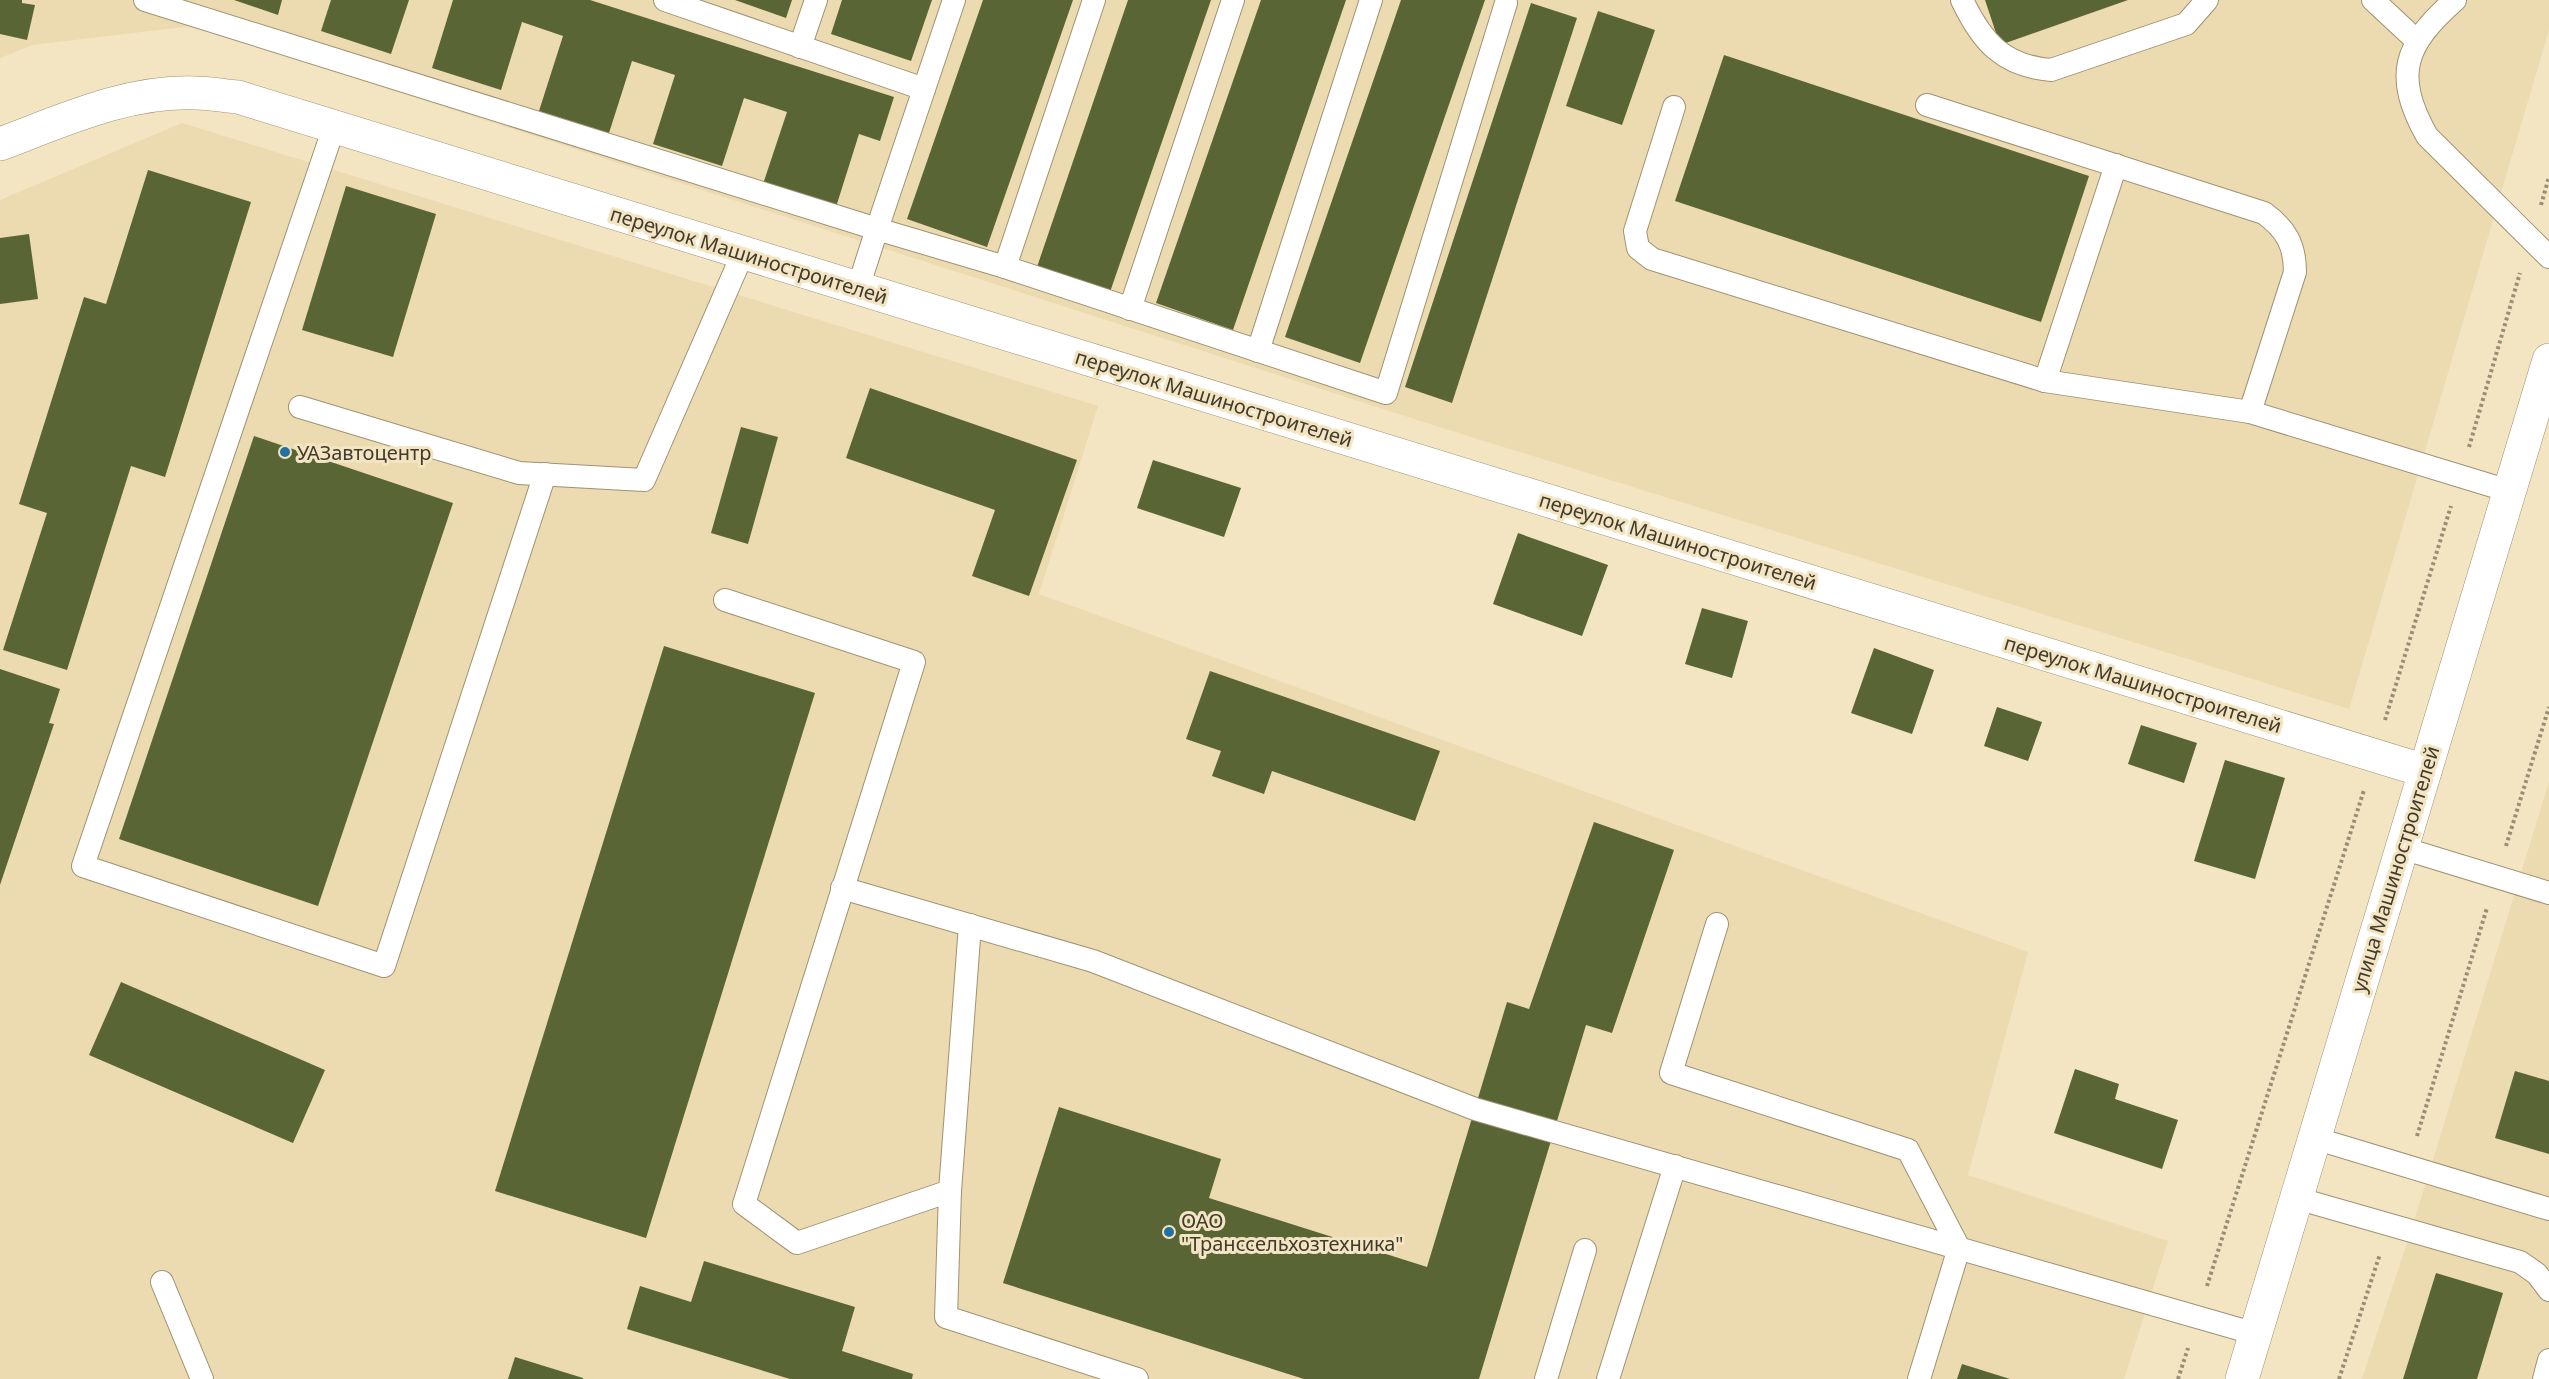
<svg xmlns="http://www.w3.org/2000/svg" width="2549" height="1379" font-family="'Noto Sans',sans-serif">
<style>
.built{fill:#ecdab0}
.building{fill:#5a6535}
.lines{fill:none;stroke-linecap:round;stroke-linejoin:round}
.lane-casing{stroke:#a09272;stroke-width:24}
.street-casing{stroke:#a09272;stroke-width:34}
.secondary-casing{stroke:#a09272;stroke-width:34}
.path{stroke:#988e76;stroke-width:4;stroke-dasharray:3 3;stroke-linecap:butt}
.lane{stroke:#fff;stroke-width:22}
.street{stroke:#fff;stroke-width:33}
.secondary{stroke:#fff;stroke-width:33}
.poi-dot{fill:#2371a3;stroke:#f3e5c2;stroke-width:2}
.labels{text-anchor:middle;dominant-baseline:central;stroke-width:6;stroke-linejoin:round;paint-order:stroke}
.street-label{font-size:20px;fill:#413b2e;stroke:#f3e5c2}
.poi-label{font-size:20px;fill:#413b2e;stroke:#f3e5c2;text-anchor:start}
</style>
<rect width="100%" height="100%" fill="#f3e5c2"/>
<g class="built">
<path d="M0,0H2549V30L2349,709L1436,426L192,26L32,45L0,58Z"/>
<path d="M182,123L1098,406L1039,594L2028,952L1968,1175L2168,1241L2124,1379H0V200Z"/>
<path d="M2549,782V1379H2362L2411,1231Z"/>
</g>
<g class="building">
<path d="M0,0H22V3L35,5L27,40L0,34Z"/>
<path d="M234,0H282L278,15Z"/>
<path d="M331,0H409L391,54L321,31Z"/>
<path d="M453,0H590L894,97L880,141L859,134L836,207L763,184L787,112L744,98L722,166L653,144L675,75L632,61L609,133L539,111L563,36L522,22L501,90L432,68Z"/>
<path d="M735,0H792L786,18Z"/>
<path d="M842,0H932L911,61L831,34Z"/>
<path d="M983,0H1073L987,247L907,219Z"/>
<path d="M1128,0H1211L1110,292L1037,267Z"/>
<path d="M1261,0H1346L1233,330L1156,303Z"/>
<path d="M1401,0H1485L1360,363L1285,337Z"/>
<path d="M1985,0H2128L2000,45Z"/>
<path d="M1531,3L1577,18L1452,403L1405,387Z"/>
<path d="M1598,11L1655,30L1622,125L1566,106Z"/>
<path d="M1724,55L2089,176L2041,322L1675,201Z"/>
<path d="M148,170L251,202L165,477L131,466L67,670L3,650L47,513L19,504L84,297L106,304Z"/>
<path d="M346,186L436,214L393,357L302,330Z"/>
<path d="M29,234L38,299L0,304V238Z"/>
<path d="M870,388L1077,460L1029,596L972,576L995,510L846,458Z"/>
<path d="M741,427L778,437L748,544L711,533Z"/>
<path d="M254,436L453,503L318,906L119,839Z"/>
<path d="M1153,460L1241,488L1224,537L1137,508Z"/>
<path d="M1518,533L1608,565L1582,636L1493,604Z"/>
<path d="M1702,608L1748,621L1732,678L1685,664Z"/>
<path d="M664,646L815,693L646,1238L495,1191Z"/>
<path d="M1874,648L1934,670L1912,734L1851,713Z"/>
<path d="M0,669L60,689L49,723L54,724L0,885Z"/>
<path d="M1210,671L1440,751L1415,821L1272,771L1264,794L1212,776L1221,751L1186,739Z"/>
<path d="M1997,707L2042,722L2028,761L1984,746Z"/>
<path d="M2141,725L2197,743L2184,783L2128,764Z"/>
<path d="M2225,760L2285,778L2255,879L2194,861Z"/>
<path d="M1594,822L1674,850L1612,1033L1586,1025L1479,1379H1304L1003,1283L1059,1107L1221,1159L1209,1198L1427,1267L1507,1002L1529,1009Z"/>
<path d="M121,982L325,1070L293,1143L89,1055Z"/>
<path d="M2075,1069L2119,1084L2115,1099L2178,1120L2162,1169L2054,1133Z"/>
<path d="M2515,1071L2549,1081V1154L2495,1138Z"/>
<path d="M704,1261L855,1307L842,1351L913,1374L912,1379H790L627,1329L640,1286L691,1302Z"/>
<path d="M2436,1273L2503,1293L2477,1379H2403Z"/>
<path d="M515,1357L583,1378V1379H508Z"/>
<path d="M1962,1364L2010,1379H1957Z"/>
</g>
<g class="lines">
<defs>
<g id="lane">
<path d="M145,0L877,229L954,0"/>
<path d="M665,0L924,89"/>
<path d="M1962,0C1982,42 2003,66 2051,70L2186,24L2207,0"/>
<path d="M2373,0L2417,41"/>
<path d="M2455,0C2404,45 2393,75 2427,136L2549,257"/>
<path d="M800,47L816,0"/>
<path d="M1927,105L2264,213C2286,229 2295,245 2295,272L2250,412"/>
<path d="M1674,107L1635,231L1638,248L1652,259L2045,381L2250,412L2509,491"/>
<path d="M334,127L83,866L384,966L545,474"/>
<path d="M1005,267L1094,0"/>
<path d="M858,288L877,229L1005,267L1386,393L1506,3"/>
<path d="M1130,309L1233,0"/>
<path d="M1258,351L1371,0"/>
<path d="M2045,381L2116,165"/>
<path d="M300,407L519,473L644,480L743,253"/>
<path d="M725,600L914,662L744,1204L797,1243L950,1191"/>
<path d="M2402,848L2549,893"/>
<path d="M842,888L1093,961L1475,1109L2256,1334"/>
<path d="M1717,924L1671,1073L1908,1150L1959,1248L1919,1379"/>
<path d="M970,925L950,1191L946,1317L1137,1379"/>
<path d="M2314,1138L2549,1209"/>
<path d="M2296,1198L2520,1262L2537,1274L2549,1290"/>
<path d="M162,1282L202,1379"/>
<path d="M1546,1379L1585,1250"/>
<path d="M1608,1379L1675,1166"/>
<path d="M2544,1379L2549,1360"/>
</g>
<path id="street" d="M0,144C62,121 128,90 196,93C210,93 224,96 238,97L2425,771"/>
<path id="secondary" d="M2242,1379L2549,360"/>
</defs>
<use href="#lane" class="lane-casing"/>
<use href="#street" class="street-casing"/>
<use href="#secondary" class="secondary-casing"/>
<g class="path">
<path d="M2541,205L2549,177"/>
<path d="M2469,447L2520,273"/>
<path d="M2385,720L2451,506"/>
<path d="M2506,846L2549,707"/>
<path d="M2417,1136L2487,908"/>
<path d="M2207,1286L2364,790"/>
<path d="M2178,1379L2188,1348"/>
<path d="M2339,1379L2380,1254"/>
</g>
<use href="#lane" class="lane"/>
<use href="#street" class="street"/>
<use href="#secondary" class="secondary"/>
</g>
<g class="poi-dot">
<circle cx="285" cy="452" r="6"/>
<circle cx="1169" cy="1232" r="6"/>
</g>
<g class="labels">
<g class="street-label">
<text transform="translate(749 255) rotate(17)">переулок Машиностроителей</text>
<text transform="translate(1214 398) rotate(17)">переулок Машиностроителей</text>
<text transform="translate(1678 541) rotate(17)">переулок Машиностроителей</text>
<text transform="translate(2143 684) rotate(17)">переулок Машиностроителей</text>
<text transform="translate(2395 869) rotate(-73)">улица Машиностроителей</text>
</g>
<g class="poi-label">
<text x="297" y="452">УАЗавтоцентр</text>
<text x="1181" y="1220">ОАО<tspan x="1181" dy="23">"Транссельхозтехника"</tspan></text>
</g>
</g>
</svg>
